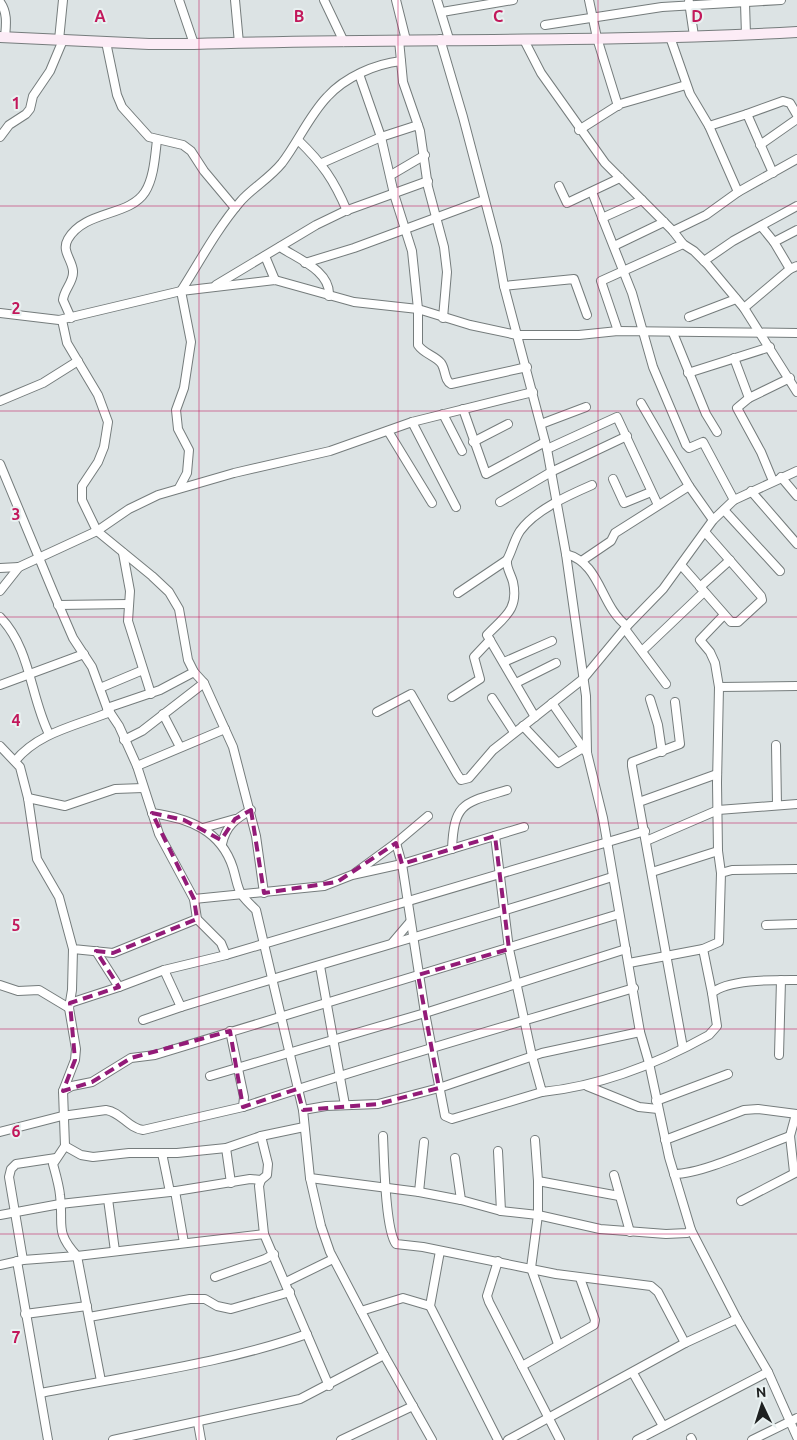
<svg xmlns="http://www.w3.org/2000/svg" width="797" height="1440" font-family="Ubuntu,sans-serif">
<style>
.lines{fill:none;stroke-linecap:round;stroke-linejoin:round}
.street-casing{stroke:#757c7c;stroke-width:10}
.secondary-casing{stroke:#757c7c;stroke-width:12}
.street{stroke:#fff;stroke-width:8}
.secondary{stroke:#fcecf6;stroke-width:10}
.marked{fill:none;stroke:#931b78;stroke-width:4;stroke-dasharray:10 6;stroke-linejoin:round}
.grid{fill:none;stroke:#c2185b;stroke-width:1;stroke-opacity:0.55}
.grid-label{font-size:16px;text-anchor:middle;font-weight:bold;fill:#c2185b;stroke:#e9f1f1;stroke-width:4;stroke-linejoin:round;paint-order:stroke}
</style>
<rect width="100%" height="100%" fill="#dce3e4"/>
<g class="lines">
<defs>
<g id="street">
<path d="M179,0L194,44"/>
<path d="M235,0L239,43"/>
<path d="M324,0L344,42"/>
<path d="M396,0L406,40"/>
<path d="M437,0L449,39"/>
<path d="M589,0L597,38L618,106"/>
<path d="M0,2C8,13 6,25 5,38"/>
<path d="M689,2L694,36"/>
<path d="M745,3L746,35"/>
<path d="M442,12L513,0"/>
<path d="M545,25L662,7L781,0"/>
<path d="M670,37L690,94L709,126L738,192"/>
<path d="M440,39L463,117L497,246L504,286L547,449L566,554L586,696L587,753L603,818L640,1032L649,1063L669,1157L691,1230L737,1319L768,1372"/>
<path d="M59,40L63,0"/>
<path d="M399,40L403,82L420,131L428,187L444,247L447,272L443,318"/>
<path d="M524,40L541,73L605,163L673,231L683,244L694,251L708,265L744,308L797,392"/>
<path d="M106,42L117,95L122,107L149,137L183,145L191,151L204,171L235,208"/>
<path d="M359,74L381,137L394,194L412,251L418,309V345C424,354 434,355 441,363C446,370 444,380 451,384L527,367"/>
<path d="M747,114L783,101L790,103L797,115"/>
<path d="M709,126L747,114L773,173"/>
<path d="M579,130L620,104L686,85"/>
<path d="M0,137L9,125L26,114L30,109L33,96L50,71L63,40"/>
<path d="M298,140C322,163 334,180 347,211"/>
<path d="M760,145L797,119"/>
<path d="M322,163L381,137L418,125"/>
<path d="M391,175L425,155"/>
<path d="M559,186L567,203L620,178"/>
<path d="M592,192L632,293L653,367L686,445L689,448L703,442L734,500"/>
<path d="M602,218L642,200"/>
<path d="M761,226L774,242L797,230"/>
<path d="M673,231L706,215L738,192L797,159"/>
<path d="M774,242L790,269L797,266"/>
<path d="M614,246L664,222"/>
<path d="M280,247C298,259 331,271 329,296"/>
<path d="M265,256L275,280"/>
<path d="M704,261L733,241L797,206"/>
<path d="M305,263L354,248L484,200"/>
<path d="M216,285L316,225L345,211L428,181"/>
<path d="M504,286L574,279L587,315"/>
<path d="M744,308L790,269"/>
<path d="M0,313L59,320L181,291L275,280L354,302L418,309L470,325L517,335H579L618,331L797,333"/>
<path d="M689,317L736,299"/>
<path d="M71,318L63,300C64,289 74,282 73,271C72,259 61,251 68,239C85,210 129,217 145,192C154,178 155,156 157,140"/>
<path d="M62,320L67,343L98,395L108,422L104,447L98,462L82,486V500L97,531L152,576L169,592L179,609L188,660L194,672L204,683L233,747L256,836L264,893"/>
<path d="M618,331L601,281L683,244"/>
<path d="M673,333L706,414L717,432"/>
<path d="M734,358L749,398L790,378"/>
<path d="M688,373L770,347"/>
<path d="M749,398L737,408L761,452L773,481"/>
<path d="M0,401L43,383L78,361"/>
<path d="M641,403L689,486L713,520"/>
<path d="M463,409L486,474L545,442"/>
<path d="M443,414L462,451"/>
<path d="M412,422L456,507"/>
<path d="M541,424L586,407"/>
<path d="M388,431L432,503"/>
<path d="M473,442L508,424"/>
<path d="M547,449L617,417L658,505"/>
<path d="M0,464L54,594L73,638L92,667L107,708L119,726L137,766L159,834L194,899L197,919L221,943L226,955L164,970L119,987L96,951"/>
<path d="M781,477L797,496"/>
<path d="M613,479L624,503L651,492"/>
<path d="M179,488L187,473L189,450L178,429L176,410L184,388L191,342L181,291C200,261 217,229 240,202C252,188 269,179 282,163C298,142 309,116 327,97C345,77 375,64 401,61"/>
<path d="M751,491L797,544"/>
<path d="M500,502L551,472L627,436"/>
<path d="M724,510L780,571"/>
<path d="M123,553L130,591L128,621L151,694"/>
<path d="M566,554C601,563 600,606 627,626"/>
<path d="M583,560L611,541L615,533L689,486"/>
<path d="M681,565L731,622H738L762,600L761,596L705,532"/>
<path d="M0,568L19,567"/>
<path d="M700,587L730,560"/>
<path d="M0,591L19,567L97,531L129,509L158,495L234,473L330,451L412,422L533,392"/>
<path d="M458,593L507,560"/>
<path d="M58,605L129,604"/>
<path d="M0,617C31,649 30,696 49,734"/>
<path d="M625,629L666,684"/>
<path d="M642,651L704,592"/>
<path d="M504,662L552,641"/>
<path d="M516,683L556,663"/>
<path d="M0,685L84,654"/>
<path d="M719,687L715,663L710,652L700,640L724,615"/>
<path d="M100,688L143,670"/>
<path d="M452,697L480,679L474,657L490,640"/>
<path d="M492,698L514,732"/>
<path d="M650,699L658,725L662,752"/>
<path d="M675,702L680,744L632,762V766L683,1048"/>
<path d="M552,703L583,748"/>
<path d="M107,708L160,690L194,672"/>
<path d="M377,712L411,694L457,774L461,780L469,778L493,750L583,679L627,626L663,589L713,520L734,500L797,471"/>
<path d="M163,714L180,747"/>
<path d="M535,717L487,635C504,617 519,610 513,582C511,574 506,568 507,560C512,551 514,540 520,531C535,510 569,495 592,485"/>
<path d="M523,726L558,763L583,748L587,753"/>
<path d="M124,740L142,731L204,683"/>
<path d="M776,745L777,805"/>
<path d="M0,746L20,767L28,798L37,859L59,897L73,949L113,953L197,919"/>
<path d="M15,761C39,732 76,726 110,712"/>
<path d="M137,766L225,729"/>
<path d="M28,798L65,806L115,789L143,788"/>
<path d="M639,802L717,774"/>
<path d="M152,813C188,818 221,830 233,868C240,892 236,891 256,910L303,1110L310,1178L321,1226L330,1252L384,1355L432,1440"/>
<path d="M203,828L235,819"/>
<path d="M495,836L509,949L532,1056L542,1092C601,1086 657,1064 709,1035L717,1026L712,993C728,979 776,980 797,980"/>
<path d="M646,841L718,810L797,804"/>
<path d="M396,843L402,864L425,1013L445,1116L452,1119L542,1092"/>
<path d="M222,844C226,826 235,819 251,810"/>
<path d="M452,849C454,802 464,803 507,790"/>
<path d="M652,872L718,851"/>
<path d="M355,873L396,843L428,816"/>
<path d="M721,873L718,851L717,783L719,687L797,686"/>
<path d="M194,899L324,886L352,875L402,864L524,827"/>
<path d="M766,925L797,924"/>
<path d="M393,942L410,922"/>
<path d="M73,949L72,990L69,1008L76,1049L75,1060L63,1091L65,1146L53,1164C56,1175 59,1185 60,1195C64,1225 54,1231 77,1256L101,1381"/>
<path d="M703,949L719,942L721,873L732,870L797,869"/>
<path d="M226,955L645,831"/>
<path d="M629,963L703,949L712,993"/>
<path d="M320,966L345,1105"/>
<path d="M164,970L181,1007C324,962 469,923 612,877"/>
<path d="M0,985L18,991L39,990L69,1008"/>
<path d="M70,1003L119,987"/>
<path d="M143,1020L181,1007"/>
<path d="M230,1031L244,1097L243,1107C372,1064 504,1027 634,988"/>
<path d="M779,1055L781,980"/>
<path d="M210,1076L425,1013L626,949"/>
<path d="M587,1086L639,1107L658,1109"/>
<path d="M63,1091L72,1086L92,1082L131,1058L155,1055L619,914"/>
<path d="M656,1101L728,1074"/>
<path d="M303,1110L326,1106L378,1104L439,1088L542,1053L640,1032"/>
<path d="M0,1132L62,1116L106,1110C121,1112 128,1128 143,1130L243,1107"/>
<path d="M261,1136L268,1164L267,1175L261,1180L259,1186L264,1234"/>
<path d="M383,1136C384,1156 385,1230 396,1244L423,1247L556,1274L651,1286L658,1292L685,1343"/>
<path d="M535,1140L538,1181V1215L531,1268L558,1344"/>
<path d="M665,1140L744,1110L758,1109L797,1114"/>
<path d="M65,1146L81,1155L93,1157L129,1153H177L226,1148L261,1136L304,1127"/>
<path d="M226,1148L231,1183"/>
<path d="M498,1151L501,1211"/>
<path d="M162,1153L170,1192"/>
<path d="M455,1158L461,1200"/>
<path d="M794,1172L790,1136L796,1114"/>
<path d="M674,1174C703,1174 759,1147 790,1136"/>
<path d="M614,1175L630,1232"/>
<path d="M310,1178L419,1192L461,1200L501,1211L538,1215L600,1229L666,1234L687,1233L691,1230"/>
<path d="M538,1181L619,1196"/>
<path d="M175,1191L184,1243"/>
<path d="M419,1192L424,1142"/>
<path d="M108,1199L115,1251"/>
<path d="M741,1201L797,1172"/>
<path d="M0,1215L60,1204L170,1192L250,1179L261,1180"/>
<path d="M440,1251L430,1306L498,1440"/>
<path d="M23,1260L9,1177L11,1169L16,1164L56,1158"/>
<path d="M17,1261L48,1440"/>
<path d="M498,1261L487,1296L489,1302L560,1440"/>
<path d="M0,1265L23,1260L77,1256L264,1234L329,1386"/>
<path d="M215,1277L265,1259L274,1254"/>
<path d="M286,1282L333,1259"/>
<path d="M361,1311L403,1298L430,1306"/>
<path d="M25,1314L87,1306"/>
<path d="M89,1317L190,1299H205L217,1306L231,1309L290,1292"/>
<path d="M522,1366L594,1325L595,1320L580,1278"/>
<path d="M633,1373L663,1426"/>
<path d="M41,1393C130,1375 222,1364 307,1334"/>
<path d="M198,1423L201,1440"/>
<path d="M691,1438L692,1440"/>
<path d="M113,1440L300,1399L384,1355"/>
<path d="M341,1440L413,1406"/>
<path d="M508,1440L685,1343L737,1319"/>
<path d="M637,1440L768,1372L797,1437"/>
<path d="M752,1440L797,1418"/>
</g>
<path id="secondary" d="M0,37L149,44H194C395,38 596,43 797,32"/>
</defs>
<use href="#street" class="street-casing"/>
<use href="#secondary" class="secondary-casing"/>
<use href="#street" class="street"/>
<use href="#secondary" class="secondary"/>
</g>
<path class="marked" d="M251,810L264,893L337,882L396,843L402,864L495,836L509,949L418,975L439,1088L378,1104L303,1110L297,1089L243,1107L230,1031L131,1058L92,1082L63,1091L75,1060L70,1003L119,987L96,951L113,953L197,919L194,899L152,813L184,820L221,840L235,819Z"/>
<path class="grid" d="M199,0V1440M398,0V1440M598,0V1440M0,206H797M0,411H797M0,617H797M0,823H797M0,1029H797M0,1234H797"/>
<g class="grid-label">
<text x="100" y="22">A</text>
<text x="299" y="22">B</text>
<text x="498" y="22">C</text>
<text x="697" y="22">D</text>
<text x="16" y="109">1</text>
<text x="16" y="314">2</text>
<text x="16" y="520">3</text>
<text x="16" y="726">4</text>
<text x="16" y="931">5</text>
<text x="16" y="1137">6</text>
<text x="16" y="1343">7</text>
</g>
<g transform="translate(762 1405) rotate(356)" stroke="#e9f1f1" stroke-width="4" paint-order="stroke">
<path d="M0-4L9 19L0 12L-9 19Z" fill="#1e2020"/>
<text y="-8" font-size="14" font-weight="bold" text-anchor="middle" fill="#1e2020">N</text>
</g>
</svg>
